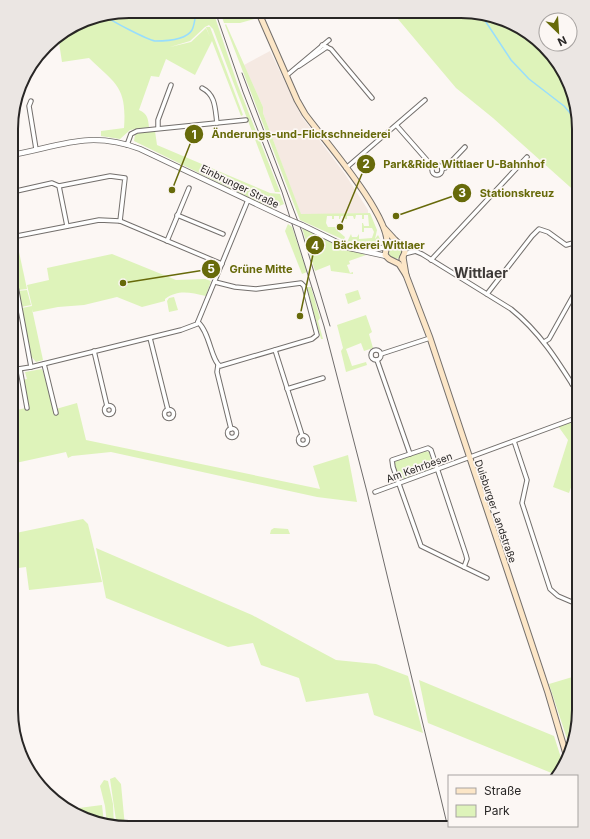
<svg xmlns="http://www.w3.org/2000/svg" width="590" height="839" font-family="Inter,sans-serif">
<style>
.built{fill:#f5e9e2}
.green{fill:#def3ba}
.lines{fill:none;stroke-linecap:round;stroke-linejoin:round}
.stream{stroke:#98ddfd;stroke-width:1.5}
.minor-casing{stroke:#736f6c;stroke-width:5.5}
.tertiary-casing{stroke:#736f6c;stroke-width:6}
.secondary-casing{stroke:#736f6c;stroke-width:7}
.minor{stroke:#fff;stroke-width:3.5}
.tertiary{stroke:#fff;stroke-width:4.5}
.secondary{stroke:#fce6c7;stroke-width:5}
.tram{stroke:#6f6c6b;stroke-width:1}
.tertiary-bridge-casing{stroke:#736f6c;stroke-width:6;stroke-linecap:butt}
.tertiary-bridge{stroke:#fff;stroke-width:4.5}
.labels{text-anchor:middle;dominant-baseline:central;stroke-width:3.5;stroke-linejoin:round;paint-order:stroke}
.street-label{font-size:10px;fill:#282625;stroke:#fcf7f4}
.district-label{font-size:14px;font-weight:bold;fill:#3d3937;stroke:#fcf7f4}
.rim{fill:none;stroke:#282625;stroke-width:2}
.leader{fill:none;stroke:#676a0a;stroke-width:1.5}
.callout-dot{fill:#676a0a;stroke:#fcf7f4;stroke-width:1.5}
.mark-label{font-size:12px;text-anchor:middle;font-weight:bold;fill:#fff}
.callout-label{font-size:11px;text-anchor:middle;font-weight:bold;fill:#676a0a;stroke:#fcf7f4;stroke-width:3.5;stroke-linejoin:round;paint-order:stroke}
</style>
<rect width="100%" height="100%" fill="#fcf7f4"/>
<path class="built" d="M270,51L302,117L345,174L368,210V213L301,215L263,113V107L244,65Z"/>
<g class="green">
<path d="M129,11H213L237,83L280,192H275L213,29L209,25L205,27L190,41L170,47L191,42L206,28L210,37L206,27H210L243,115L241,116L212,41L195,75L166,59L159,77L151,76L139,110C148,114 148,119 149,127L130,130L120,139L101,136V131L124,128C127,87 116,84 89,58L62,62L58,36L91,17Z"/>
<path d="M220,11H256L258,18L240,23H224Z"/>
<path d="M392,12H477L533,35L567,77L579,129V195L493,118L456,88Z"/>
<path d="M226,24L263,107V113L301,214L370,213L377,230L375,239L378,235L381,241L378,248L347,242L351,234L352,237H357L359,234V239L372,238L374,232L372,228H364V232H362V223H363L364,226H369L368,215H364V219H362V215H356L355,219H354L353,216H347V219H345V216H341L340,219H339V216H334V219H332V216H327L326,223L328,227H336L337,223L338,231L345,237L344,240L300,220L225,25Z"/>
<path d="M155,131L157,145L270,193L280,194L284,204L272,209L134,141L135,135L139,133Z"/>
<path d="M288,224L292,227L307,272L302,274L285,231Z"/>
<path d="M302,228L335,244L366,255L349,261L350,264L347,265L350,273L353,272V274L331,271L330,265L315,271Z"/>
<path d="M16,238L27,289L18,290L12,256V239Z"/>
<circle cx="395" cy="252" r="7"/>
<path d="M112,254L176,280L205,279L211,281L206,296C190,293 179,289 165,299V301L142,307L117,297L84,305L58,307L33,312L32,309L43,360L36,362L30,355L22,308L32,306L27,285L49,280L47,268Z"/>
<path d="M307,287H311L320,318L318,321L323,339H321Z"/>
<path d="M27,290L31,305L21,307L18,291Z"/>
<path d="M358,290L361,299L348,304L345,294Z"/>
<path d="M174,297L178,310L169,312L167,301L169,298Z"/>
<path d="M366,315L372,332L369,334L373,348L364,351L361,343L346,349L352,366L366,362L367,365L346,372L341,351L343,348L337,325Z"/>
<path d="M42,369L56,409L77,403L86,440L320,489L313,466L348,455L357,502L317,497L111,452L72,456L68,458L66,452L11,464V447L14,446L11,432L12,411L26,408L22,380L27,379L25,372Z"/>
<path d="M579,418V465L569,493L553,487L568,440L558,426Z"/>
<path d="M425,451L429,452L433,468L402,480L398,479L394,462Z"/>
<path d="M83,519L88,524L102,582L29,590L26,567L11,569V534Z"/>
<path d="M274,528L288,529L290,534H270L271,530Z"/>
<path d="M96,548L252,615L336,660L376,664L408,676L423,733L374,715L368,693L306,702L299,678L261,665L253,643L228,647L106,598Z"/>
<path d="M579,675V718L569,745L549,684Z"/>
<path d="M419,680L554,736L563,764L559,776L428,723Z"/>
<path d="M115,777L121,784L125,827H117L110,779Z"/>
<path d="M104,780L108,781L113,804L114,827L107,824L105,806L100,786Z"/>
<path d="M102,805L104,823L71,809Z"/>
</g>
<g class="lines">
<g class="stream">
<path d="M480,13L511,60L529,79L564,106L577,121"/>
<path d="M104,15C109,20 148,40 155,41C165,41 186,40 192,30C195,24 195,17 196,11"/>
</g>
<defs>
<g id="minor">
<path d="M322,45L331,49L372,98"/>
<path d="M299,66L327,47"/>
<path d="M286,76L329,40"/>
<path d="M202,88C216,95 215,109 217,123"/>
<path d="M31,101L29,106L36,149"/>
<path d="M397,126L433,167"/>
<path d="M158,128V120L171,85"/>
<path d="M127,145L131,134L137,131L246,120"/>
<circle cx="437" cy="170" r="5"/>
<path d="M346,168L425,100"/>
<path d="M442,169L445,168L465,147"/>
<path d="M59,186L110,176L125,178L120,221"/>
<path d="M12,192L52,183L59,186L67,226"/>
<path d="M177,215L223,234"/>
<path d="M12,237L99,220L120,221L222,264"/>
<path d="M167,241L189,188"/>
<path d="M403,246L422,254L511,309C541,333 559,363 579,395"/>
<path d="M404,254L416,251"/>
<path d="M431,260L527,157"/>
<path d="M487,294L532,236L539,229L548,232L566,245L573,243L579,235"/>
<path d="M12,301L18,300"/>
<path d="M198,322C210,333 211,360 220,366L312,339L317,335L304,286L301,283L256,289L235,287L215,282"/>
<path d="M150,338L168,410"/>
<path d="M544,342L549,339L573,296L579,291"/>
<path d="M275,350L302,435"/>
<circle cx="376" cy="355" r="5"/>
<path d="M94,351L107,406"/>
<path d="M381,354L430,338"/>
<path d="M377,360L410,454"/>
<path d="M44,364L56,413"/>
<path d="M218,365L217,372L231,429"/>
<path d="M31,367L181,330L197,324L248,200"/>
<path d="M20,369L27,408"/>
<path d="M12,370L31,367L12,265"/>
<path d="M572,384L579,380"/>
<path d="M287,389L323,378"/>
<circle cx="109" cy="410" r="4.5"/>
<circle cx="169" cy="414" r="4.5"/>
<circle cx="232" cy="433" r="4.5"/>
<circle cx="303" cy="440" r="4.5"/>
<path d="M514,441L527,480L522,503L550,589L558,596L579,605"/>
<path d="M428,448L431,450L466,555L467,559L464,567L421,546L393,467L392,460Z"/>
<path d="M375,492L579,417"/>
<path d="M464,567L487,578"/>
</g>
<g id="tertiary">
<path d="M12,155C61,146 89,130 140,149L288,219"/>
<path d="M302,225L349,248L386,256"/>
<path d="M345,245L373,250L386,247"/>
</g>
<g id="secondary">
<path d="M258,11L297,100L305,114C324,140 390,215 387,245"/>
<path d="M385,229L396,241L403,246L405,252L402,259"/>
<path d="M396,241L387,245L385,255L389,259L399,264L406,275"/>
<path d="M403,257L406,275L430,338L548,693L566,754"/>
</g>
</defs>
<use href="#minor" class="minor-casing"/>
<use href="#tertiary" class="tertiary-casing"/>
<use href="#secondary" class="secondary-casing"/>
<use href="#minor" class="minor"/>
<use href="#tertiary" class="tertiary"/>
<use href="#secondary" class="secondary"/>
<g class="tram">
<path d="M215,11L243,92L282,192L324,326L367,492L448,828"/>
<path d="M242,73L302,232L330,326"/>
</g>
<defs>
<path id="tertiary-bridge" d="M288,219L302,225"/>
</defs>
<use href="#tertiary-bridge" class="tertiary-bridge-casing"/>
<use href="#tertiary-bridge" class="tertiary-bridge"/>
</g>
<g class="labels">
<g class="street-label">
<text transform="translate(240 186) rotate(26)">Einbrunger Straße</text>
<text transform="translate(419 467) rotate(-20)">Am Kehrbesen</text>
<text transform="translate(496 511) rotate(71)">Duisburger Landstraße</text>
</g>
<g class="district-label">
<text x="481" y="272">Wittlaer</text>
</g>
</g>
<path d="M0 0H590V839H0ZM129 18H461A111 111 0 0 1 572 129V710A111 111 0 0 1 461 821H129A111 111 0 0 1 18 710V129A111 111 0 0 1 129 18Z" fill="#ebe6e3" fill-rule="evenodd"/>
<path class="rim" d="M129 18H461A111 111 0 0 1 572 129V710A111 111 0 0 1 461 821H129A111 111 0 0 1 18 710V129A111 111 0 0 1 129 18Z"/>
<path class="leader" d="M172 190L194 134M340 227L366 164M396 216L462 193M300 316L315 245M123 283L211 269"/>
<g class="callout-dot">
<circle cx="172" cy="190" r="4"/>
<circle cx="340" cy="227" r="4"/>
<circle cx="396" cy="216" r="4"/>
<circle cx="300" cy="316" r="4"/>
<circle cx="123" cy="283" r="4"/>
<circle cx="194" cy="134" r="10"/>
<circle cx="366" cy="164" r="10"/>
<circle cx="462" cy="193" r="10"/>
<circle cx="315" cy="245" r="10"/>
<circle cx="211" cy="269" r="10"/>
</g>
<g class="mark-label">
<text x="194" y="139">1</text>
<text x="366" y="168">2</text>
<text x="462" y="197">3</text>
<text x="315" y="250">4</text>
<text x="211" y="273">5</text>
</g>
<g class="callout-label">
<text x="301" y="138">Änderungs-und-Flickschneiderei</text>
<text x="464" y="168">Park&amp;Ride Wittlaer U-Bahnhof</text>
<text x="517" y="197">Stationskreuz</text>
<text x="379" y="249">Bäckerei Wittlaer</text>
<text x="261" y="273">Grüne Mitte</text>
</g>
<rect x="448" y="775" width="130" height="52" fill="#fcf7f4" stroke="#a7a3a1"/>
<rect x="456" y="788" width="20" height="6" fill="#fce6c7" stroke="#a7a3a1"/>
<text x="484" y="795" font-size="12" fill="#282625">Straße</text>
<rect x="456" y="805" width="20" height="12" fill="#def3ba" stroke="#a7a3a1"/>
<text x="484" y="815" font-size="12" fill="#282625">Park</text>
<g transform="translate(558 32) rotate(155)"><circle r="19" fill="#fcf7f4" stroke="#a7a3a1"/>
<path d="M0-3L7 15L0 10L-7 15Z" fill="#676a0a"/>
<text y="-6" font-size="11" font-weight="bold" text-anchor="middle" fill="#282625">N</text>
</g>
</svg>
